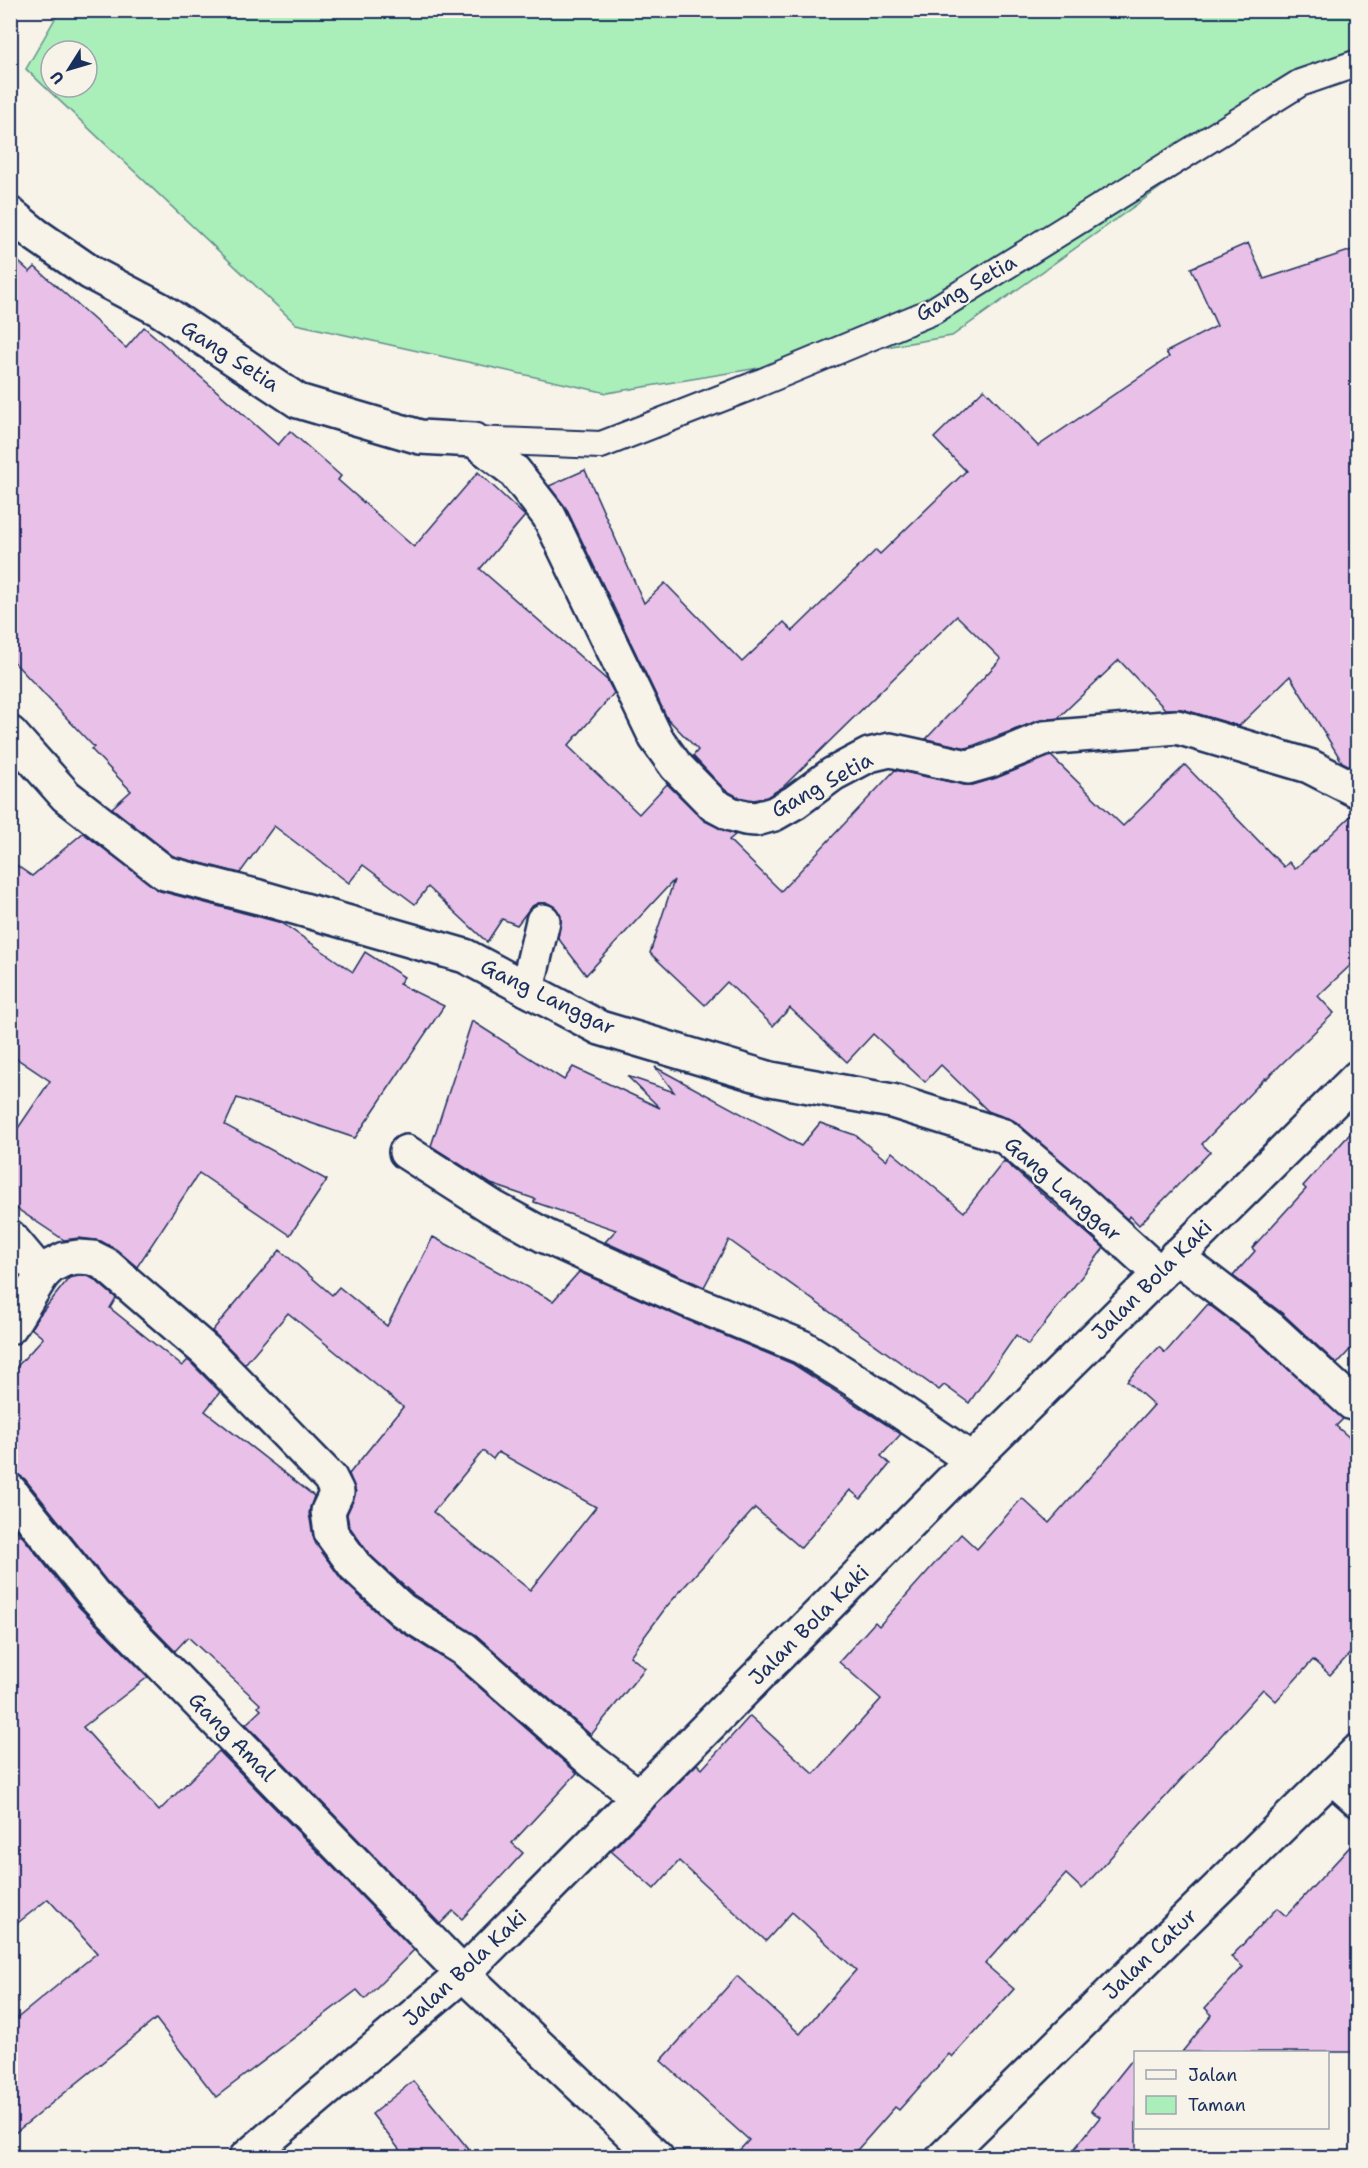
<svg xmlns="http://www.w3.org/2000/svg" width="1368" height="2168" font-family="'Shantell Sans',sans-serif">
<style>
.green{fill:#aaeeb9;stroke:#628e8c;stroke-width:1.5;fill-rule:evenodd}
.building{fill:#e8c0e8;stroke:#1b2f5e;stroke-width:1.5;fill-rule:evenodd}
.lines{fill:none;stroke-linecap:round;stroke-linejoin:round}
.service-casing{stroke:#1b2f5e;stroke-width:30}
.minor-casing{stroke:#1b2f5e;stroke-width:38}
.service{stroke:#f7f3e8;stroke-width:26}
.minor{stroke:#f7f3e8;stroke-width:33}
.labels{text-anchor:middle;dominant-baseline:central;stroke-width:4.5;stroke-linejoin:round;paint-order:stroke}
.street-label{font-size:21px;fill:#1b2f5e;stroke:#f7f3e8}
</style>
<rect width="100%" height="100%" fill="#f7f3e8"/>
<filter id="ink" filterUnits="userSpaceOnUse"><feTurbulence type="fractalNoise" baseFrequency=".0167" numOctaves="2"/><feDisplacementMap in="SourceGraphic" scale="12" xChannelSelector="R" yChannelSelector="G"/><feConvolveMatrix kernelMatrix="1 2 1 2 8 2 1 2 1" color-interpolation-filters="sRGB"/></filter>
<g filter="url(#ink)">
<path class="green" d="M60,10L1358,11L1357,61L1202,158L952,336L607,393L296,324L26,69ZM51,51H87V87H51Z"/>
<g class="building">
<path d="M1248,243L1264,279L1358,248V770L1342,762L1290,676L1239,726L1182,709H1165L1119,660L1058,718L1037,721L967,748L926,739L1001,659L957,616L783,787L767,797L754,800L738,797L725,790L693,756L698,750L667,718L566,508L549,486L585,470L644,603L665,583L742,662L784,622L793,631L876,550L880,554L966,471L934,438L984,389L1038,446L1169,357L1166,352L1217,326L1191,268Z"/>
<path d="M10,254L30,272L35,267L126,348L144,327L278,445L290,431L341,476L338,480L414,547L478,472L525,516L480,569L607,680L614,693L568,746L639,814L667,784L705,821L735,835L729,840L781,891L895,770L964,785H973L996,778L1051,756L1123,826L1185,765L1284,867L1289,862L1295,869L1358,809V958L1318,996L1334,1013L1266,1079L1265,1078L1202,1144L1210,1152L1139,1225L1130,1216L1127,1219L1016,1122L988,1111L941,1065L925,1082L873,1034L847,1062L790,1008L773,1026L727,982L705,1005L650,953L674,880L586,975L558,938L561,916L556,908L548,903H538L530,908L517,925L502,919L487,942L428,887L415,904L363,865L349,883L274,826L240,873L173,856L112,808L131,791L91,749L94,747L10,658Z"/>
<path d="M83,833L160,891L282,923L353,972L365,952L404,977L399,984L444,1006L355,1138L237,1098L225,1125L327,1180L290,1235L199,1173L137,1267L117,1250L101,1241L79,1238L64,1240L10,1204V1140L50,1081L10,1054V861L32,876Z"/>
<path d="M472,1021L564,1080L573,1067L660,1108L627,1076L674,1092L655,1067L801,1146L820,1123L855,1135L886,1160L892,1152L964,1212L1004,1161L1104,1248L1028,1345L1016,1335L969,1403L944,1385L939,1390L729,1240L704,1287L605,1242L616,1230L534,1202L535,1199L491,1184L431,1146Z"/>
<path d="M1358,1125V1341L1337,1364L1282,1313L1233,1276L1255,1251L1252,1248L1306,1189L1303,1186Z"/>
<path d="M433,1237L553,1301L579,1272L680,1317L793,1364L901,1434L881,1456L890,1464L861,1499L850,1490L801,1548L755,1508L667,1606L630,1656L645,1668L591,1735L476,1635L414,1595L369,1554L349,1526L347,1514L356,1492L349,1474L403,1407L288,1313L245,1364L212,1331L280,1250L332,1295L339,1287L387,1326ZM483,1451L493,1459L498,1452L596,1507L530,1590L433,1512Z"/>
<path d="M79,1276H88L95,1280L116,1298L110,1308L182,1366L188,1360L220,1392L205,1411L314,1496L309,1513L313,1536L316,1544L342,1580L392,1626L453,1664L577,1773L512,1843L523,1853L462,1919L453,1911L440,1924L246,1724L261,1710L258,1707L260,1704L188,1637L175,1651L108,1583L25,1479L17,1474L10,1473V1374L43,1338L31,1328L38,1317L69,1278Z"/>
<path d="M1208,1304L1257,1341L1343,1419L1336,1426L1358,1445V1645L1330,1675L1313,1660L1276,1701L1263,1689L1082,1889L1066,1874L985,1964L1014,1989L952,2057L949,2054L899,2110L895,2107L851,2157H733L749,2140L661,2061L737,1976L800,2034L856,1970L792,1912L766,1941L679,1861L654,1889L611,1851L697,1764L702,1769L750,1716L814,1774L881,1699L839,1662L875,1622L879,1626L961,1534L977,1549L1022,1498L1049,1523L1154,1405L1127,1381L1159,1347L1165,1353Z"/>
<path d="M10,1521L79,1607L148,1677L83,1727L159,1811L219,1751L414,1950L365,1999L357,1990L216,2097L156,2019L10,2137V2024L97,1953L48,1899L10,1929Z"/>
<path d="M1358,1838V2052H1182L1212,2015L1205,2008L1243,1967L1231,1957L1277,1908L1286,1916Z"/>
<path d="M1136,2055V2157H1068L1100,2117L1091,2111Z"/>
<path d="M413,2081L475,2157H405L372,2114Z"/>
</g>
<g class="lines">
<defs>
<path id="service" d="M474,440L601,445L750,387L933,311L1300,83L1358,63"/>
<g id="minor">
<path d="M10,214L36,235L91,273L159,309L298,401L420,437L474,440L514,471L549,516L656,738L676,766L714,805L731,814L745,818L756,819L774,814L795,802L833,774L869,755L890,750L968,767L989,761L1044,738L1177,727L1309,766L1358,791"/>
<path d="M10,733L66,796L165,873L259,897L465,956L600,1028L771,1079L892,1101L1004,1136L1068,1190L1159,1273"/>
<path d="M527,989L543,921"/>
<path d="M406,1152L492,1207L545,1236L687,1300L802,1347L859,1383L972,1460"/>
<path d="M10,1237L42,1275L10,1327"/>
<path d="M1176,1256L1269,1327L1352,1403"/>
<path d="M42,1275L51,1266L65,1259L78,1257L93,1258L105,1264L206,1351L330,1478L337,1492L328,1511L331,1533L355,1566L402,1610L464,1649L593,1762L639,1797"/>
<path d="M10,1491L94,1595L463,1974L657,2158"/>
<path d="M1332,1777L1358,1800"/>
<path d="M246,2158L463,1974L972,1460L1358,1077"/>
<path d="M943,2158L1358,1751"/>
</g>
</defs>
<use href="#service" class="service-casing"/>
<use href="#minor" class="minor-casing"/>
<use href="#service" class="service"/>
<use href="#minor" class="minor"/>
</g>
</g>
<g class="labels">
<g class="street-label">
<text transform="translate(966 288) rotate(-30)">Gang Setia</text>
<text transform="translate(230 356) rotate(33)">Gang Setia</text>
<text transform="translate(822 785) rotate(-29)">Gang Setia</text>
<text transform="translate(548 997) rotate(26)">Gang Langgar</text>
<text transform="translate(1063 1189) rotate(41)">Gang Langgar</text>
<text transform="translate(1152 1280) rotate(-45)">Jalan Bola Kaki</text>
<text transform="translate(809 1625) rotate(-45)">Jalan Bola Kaki</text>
<text transform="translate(232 1737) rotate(46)">Gang Amal</text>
<text transform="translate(1150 1954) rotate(-44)">Jalan Catur</text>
<text transform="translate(465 1968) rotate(-43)">Jalan Bola Kaki</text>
</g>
</g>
<rect width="1368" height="2168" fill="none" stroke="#f7f3e8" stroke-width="36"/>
<rect x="18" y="18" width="1332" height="2132" fill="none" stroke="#1b2f5e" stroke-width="2" filter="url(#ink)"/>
<rect x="1134" y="2051" width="195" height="78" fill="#f7f3e8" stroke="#9fa5b1" stroke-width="1.5"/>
<rect x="1146" y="2070" width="30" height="9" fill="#f7f3e8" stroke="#9fa5b1" stroke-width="1.5"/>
<text x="1188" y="2081" font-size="18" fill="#1b2f5e">Jalan</text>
<rect x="1146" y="2096" width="30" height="18" fill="#aaeeb9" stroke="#9fa5b1" stroke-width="1.5"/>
<text x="1188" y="2111" font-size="18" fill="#1b2f5e">Taman</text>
<g transform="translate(69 69) rotate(233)"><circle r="28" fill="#f7f3e8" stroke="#9fa5b1" stroke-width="1.5"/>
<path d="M0-4.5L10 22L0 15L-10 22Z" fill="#1b2f5e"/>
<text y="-9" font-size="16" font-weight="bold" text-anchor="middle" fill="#1b2f5e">U</text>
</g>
</svg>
